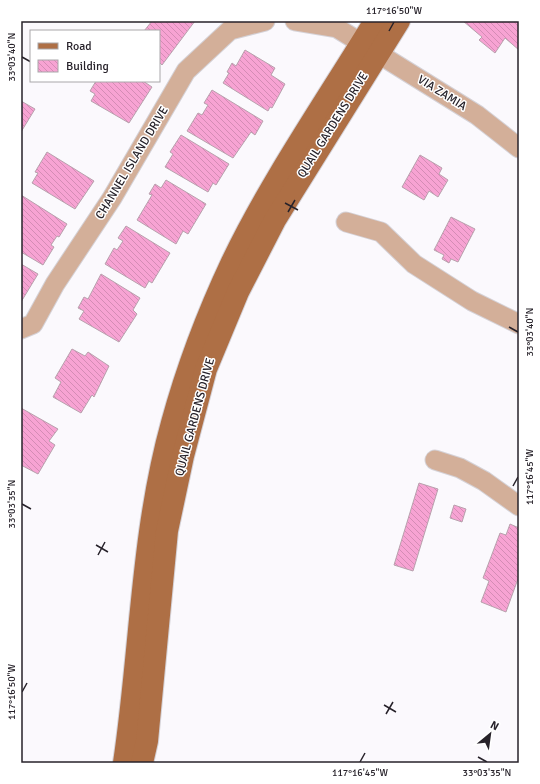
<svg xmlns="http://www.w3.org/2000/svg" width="540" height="784" font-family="Signika,sans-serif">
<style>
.building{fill:url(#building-back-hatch);stroke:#b8a1ad}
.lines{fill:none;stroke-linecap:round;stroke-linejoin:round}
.minor-casing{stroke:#d5d2d7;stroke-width:21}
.major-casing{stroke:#d5d2d7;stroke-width:24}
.minor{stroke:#d3af99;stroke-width:19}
.major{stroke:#ae6f45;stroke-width:22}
.ticks{fill:none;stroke:#27222a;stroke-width:1.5}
.labels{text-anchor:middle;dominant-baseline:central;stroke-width:3;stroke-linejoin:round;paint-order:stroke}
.street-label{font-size:12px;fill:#27222a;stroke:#fff}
.neatline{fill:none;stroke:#27222a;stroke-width:1.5}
.ticks-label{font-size:10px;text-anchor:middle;fill:#27222a}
</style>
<defs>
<pattern id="building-back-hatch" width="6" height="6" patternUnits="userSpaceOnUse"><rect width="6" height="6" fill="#f7a3d3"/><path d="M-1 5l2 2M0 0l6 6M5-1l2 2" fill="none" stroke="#d48cb5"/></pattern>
</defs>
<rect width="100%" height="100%" fill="#fbf9fd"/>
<g class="building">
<path d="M152,21H195L162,65L159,62V31H144Z"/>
<path d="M463,21H519V50L505,38L495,53L479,40L482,37Z"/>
<path d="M245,50L275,68L271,75L285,84L272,108L270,107L268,111L223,83L229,73L227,72L232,63L236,66Z"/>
<path d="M96,81H143L152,87L129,123L91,101L95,94L90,91Z"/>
<path d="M212,90L263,121L255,135L251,132L233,158L187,131L198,113L202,115L208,105L204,103Z"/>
<path d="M21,101L35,109L21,132Z"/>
<path d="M181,135L229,164L216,185L213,183L208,192L165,167L173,154L170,152Z"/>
<path d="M47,152L94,181L75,209L32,183L38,173L35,172Z"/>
<path d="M420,155L442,168L439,174L448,180L438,197L429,191L424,200L402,187Z"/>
<path d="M166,180L206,204L188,234L183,231L176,244L137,220L152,195L149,194L155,184L161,188Z"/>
<path d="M21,195L67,224L59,237L57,236L51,245L54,247L43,265L21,252Z"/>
<path d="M451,217L475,229L458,262L451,259L449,263L442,259L444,255L434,250Z"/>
<path d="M126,226L170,253L152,283L149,281L145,288L105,264L114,248L117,250L123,241L118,238Z"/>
<path d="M21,264L38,274L21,302Z"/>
<path d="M101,274L140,298L133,310L137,314L119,342L79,319L84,311L78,308L84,297L88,299Z"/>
<path d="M72,349L85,356L88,352L109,366L94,397L92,395L81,413L53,397L61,382L55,378Z"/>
<path d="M21,408L58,429L49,441L55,445L38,474L21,465Z"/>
<path d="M419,483L438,489L413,571L394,565Z"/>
<path d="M454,505L466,509L462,522L450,518Z"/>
<path d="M510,524L519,528V576L506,612L481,602L489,581L483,578L500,533L506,535Z"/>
</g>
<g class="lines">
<defs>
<g id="minor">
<path d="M295,21L337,28L477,115L519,148"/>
<path d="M346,222L381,232L414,264L472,301L519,324"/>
<path d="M21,329L33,324L55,284L112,198L186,71L230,30L265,21"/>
<path d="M435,460L460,468L484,481L519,506"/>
</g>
<g id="major">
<path d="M124,763C141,650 141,534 172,423C187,368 208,313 232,262C272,179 327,100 375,21"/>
<path d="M142,763L147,741L167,531L183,456L206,369L238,292L275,220L399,21"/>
</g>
</defs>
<use href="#minor" class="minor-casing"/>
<use href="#major" class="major-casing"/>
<use href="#minor" class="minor"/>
<use href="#major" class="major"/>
</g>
<path class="ticks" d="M389,31L394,22M22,57L31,62M285,203L298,210M288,212L295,200M509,327L518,332M513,486L518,477M22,504L31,509M96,545L108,552M98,555L105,542M22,692L27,683M384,705L396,712M386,714L393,702M478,757L487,762M360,762L365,753"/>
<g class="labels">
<g class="street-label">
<text transform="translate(442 93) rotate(32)">VIA ZAMIA</text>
<text transform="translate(333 125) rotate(-58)">QUAIL GARDENS DRIVE</text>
<text transform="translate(132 163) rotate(-59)">CHANNEL ISLAND DRIVE</text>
<text transform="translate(195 417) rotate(-75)">QUAIL GARDENS DRIVE</text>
</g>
</g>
<rect width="540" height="784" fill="none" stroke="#ffffff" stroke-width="44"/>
<rect x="30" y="30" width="130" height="52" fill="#ffffff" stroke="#a9a7aa"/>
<rect x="38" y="43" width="20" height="6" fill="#ae6f45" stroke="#a9a7aa"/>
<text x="66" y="50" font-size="12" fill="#27222a">Road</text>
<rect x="38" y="60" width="20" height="12" fill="url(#building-back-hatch)" stroke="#a9a7aa"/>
<text x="66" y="70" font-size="12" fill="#27222a">Building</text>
<g transform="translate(490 734) rotate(29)" stroke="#ffffff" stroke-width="3" paint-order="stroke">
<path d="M0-3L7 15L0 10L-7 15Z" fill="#27222a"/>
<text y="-6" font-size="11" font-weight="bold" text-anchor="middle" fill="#27222a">N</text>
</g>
<rect x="22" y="22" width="496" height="740" class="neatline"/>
<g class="ticks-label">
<text x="394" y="14">117°16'50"W</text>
<text transform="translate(11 57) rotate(-90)" y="4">33°03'40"N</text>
<text transform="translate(529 332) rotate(-90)" y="4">33°03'40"N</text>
<text transform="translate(529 477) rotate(-90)" y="4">117°16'45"W</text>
<text transform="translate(11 504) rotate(-90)" y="4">33°03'35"N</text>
<text transform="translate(11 692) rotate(-90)" y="4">117°16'50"W</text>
<text x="360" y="776">117°16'45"W</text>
<text x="487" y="776">33°03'35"N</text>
</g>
</svg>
